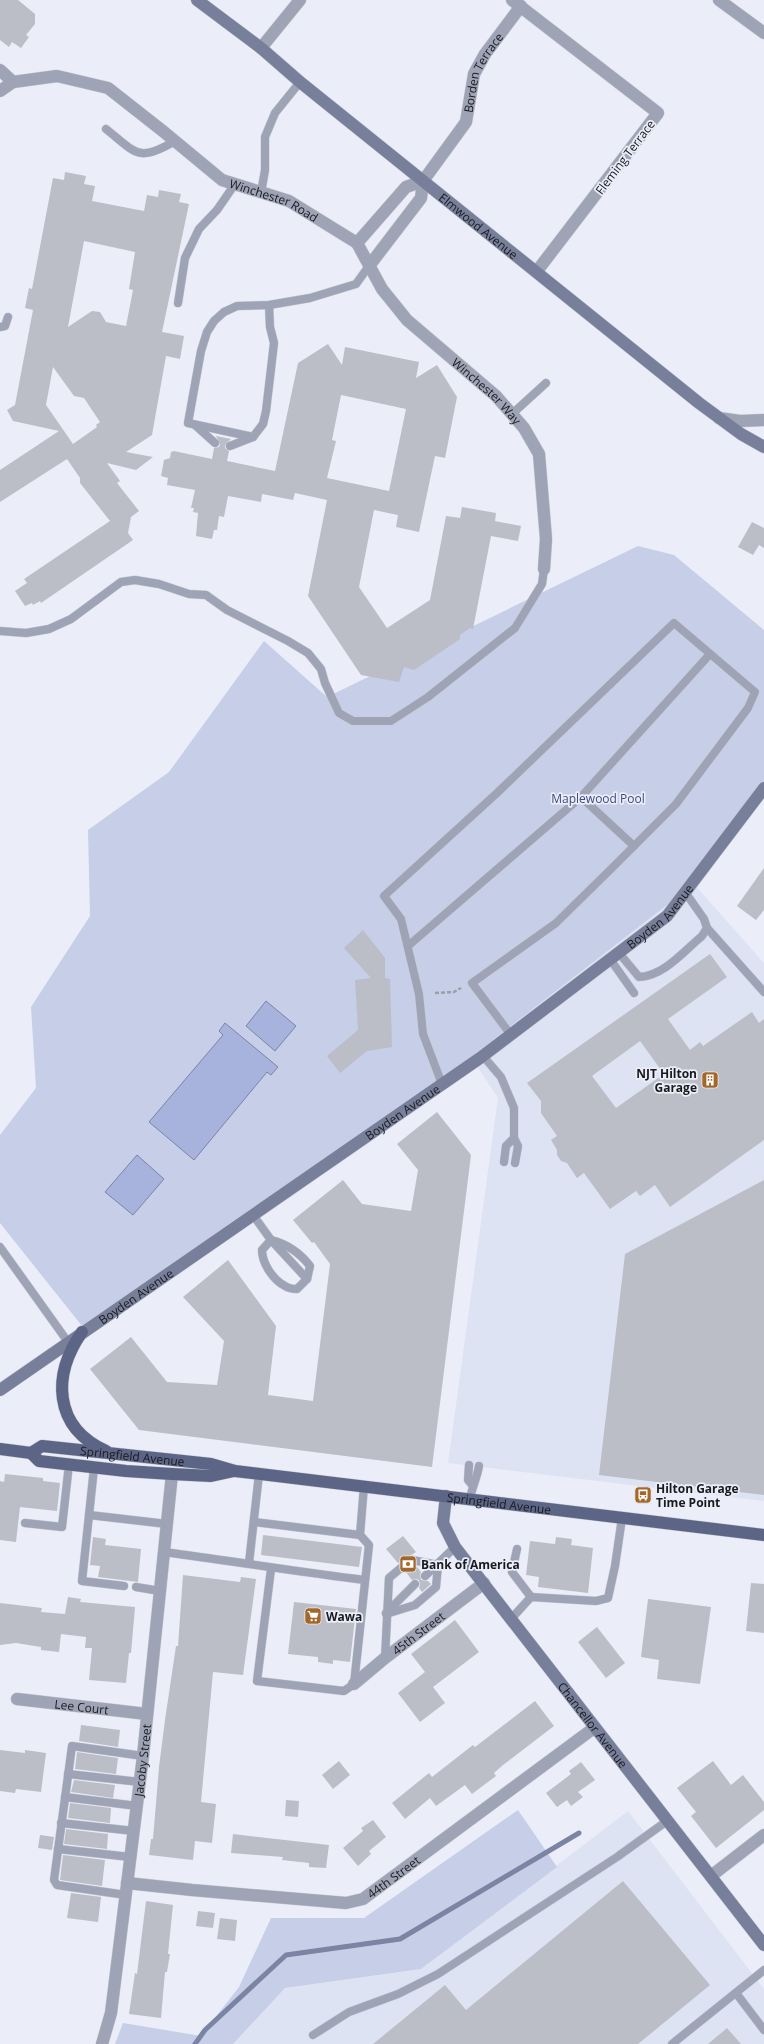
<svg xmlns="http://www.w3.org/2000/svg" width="764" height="2044" font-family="'Open Sans',sans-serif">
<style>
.built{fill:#dee3f4}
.green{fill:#c6cee8}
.water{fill:#a7b2dd;stroke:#7c84a3}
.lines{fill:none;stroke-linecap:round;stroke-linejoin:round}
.stream{stroke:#7c84a3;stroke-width:5}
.building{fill:#bbbec7;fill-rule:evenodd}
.lane-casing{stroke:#c9ccd5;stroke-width:9}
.street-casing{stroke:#c9ccd5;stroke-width:13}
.secondary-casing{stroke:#c9ccd5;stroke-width:13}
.primary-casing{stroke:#c9ccd5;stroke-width:13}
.path{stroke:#9d9fa6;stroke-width:2.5;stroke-dasharray:4 2;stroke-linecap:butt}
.lane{stroke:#9ea4b6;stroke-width:8}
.street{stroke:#9ea4b6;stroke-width:12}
.secondary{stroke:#787f9a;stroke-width:12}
.primary{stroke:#5d6586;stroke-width:12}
.labels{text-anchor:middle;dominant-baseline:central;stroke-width:3.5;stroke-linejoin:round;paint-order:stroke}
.street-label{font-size:12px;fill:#191a1d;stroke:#ebeef8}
.park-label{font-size:12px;fill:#3e4a81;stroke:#ebeef8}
.poi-label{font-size:12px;font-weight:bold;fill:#191a1d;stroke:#ebeef8;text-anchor:start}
</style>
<rect width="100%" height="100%" fill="#ebeef8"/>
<g class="built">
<path d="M694,884L764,963V1501L448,1463L498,1098L471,1057Z"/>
<path d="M628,1811L764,1989V2044H233L285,1988L421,1969Z"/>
</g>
<g class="green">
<path d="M638,546L674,555L764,630V789L694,884L471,1057L86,1331L0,1223V1135L36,1088L31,1007L90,916L88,830L169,772L264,641L327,697Z"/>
<path d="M518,1810L557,1867L421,1969L285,1988L233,2044H115L123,2023L201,2036L239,1987L271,1918H364Z"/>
</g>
<g class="water">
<path d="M266,1001L296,1026L275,1051L246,1026Z"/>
<path d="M225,1023L278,1067L271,1075L267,1072L194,1160L149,1122L223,1035L219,1031Z"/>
<path d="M137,1155L164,1179L133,1215L105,1192Z"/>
</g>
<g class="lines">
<path class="stream" d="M195,2044L205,2030L286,1955L400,1939L579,1833"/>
</g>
<g class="building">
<path d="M0,0H18L35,14V24L26,35L29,37L21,48L12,42L9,47L0,40Z"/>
<path d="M65,172L86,176L84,184L95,186L92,201L144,211L147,195L158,197L159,190L181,194L179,202L189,204L162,332L184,336L180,359L166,356L152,435L126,452L153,457L136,470L107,463L120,481L117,483L139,511L131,517L128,533L133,540L41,603L40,601L33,605L32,603L25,606L15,591L27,583L24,579L110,521L80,483V478L67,459L0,502V470L59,431L13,421L7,410L15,405L33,310L25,308L29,288L32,289L53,178L64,180ZM84,241L135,252L129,289L133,290L126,326L106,322L100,312L92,311L68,327ZM53,367L74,396L84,398L100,422L96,425L97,427L73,444L46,405Z"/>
<path d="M328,344L342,365L345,347L419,362L416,378L437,365L457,397L445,458L435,456L419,532L396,527L398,515L374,510L359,587L387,628L430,600L446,516L460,518L462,507L496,513L495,521L521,526L518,541L491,536L473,629L470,628L460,635V639L414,670L404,667L399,682L361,675L308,596L327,500L295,493L293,500L262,494L261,502L228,496L224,517L219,516L217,530H214L212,539L196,536L198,513L193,512L194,508H191L195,490L167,485L168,478L161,476L164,460L170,458L171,452L174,451L212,459L214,448L219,447L220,444L216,436L231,439L225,445V448L229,451L227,461L275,471L298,363ZM341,395L406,409L389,491L327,478L336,441L332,440Z"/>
<path d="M752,522L764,528V548L759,545L753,555L738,547Z"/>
<path d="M764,868V910L756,920L737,906Z"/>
<path d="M363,930L385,958V978L390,979L392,1047L367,1051L340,1073L327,1056L358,1030L355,980L371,978L344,948Z"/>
<path d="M710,954L727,977L668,1019L690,1050L700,1042L703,1046L752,1012L759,1023L764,1019V1140L670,1207L655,1185L640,1196L636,1191L610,1209L584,1173L577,1178L567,1163L561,1161L557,1155V1150L551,1140L557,1136L541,1113V1101L527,1083ZM640,1041L664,1074L616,1108L592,1076Z"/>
<path d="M437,1112L471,1155L432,1467L139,1430L90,1369L131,1337L167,1382L217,1385L224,1341L183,1297L228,1260L276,1326L268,1395L313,1401L330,1264L314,1242L312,1243L293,1220L343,1180L362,1204L411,1211L418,1170L397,1144Z"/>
<path d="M764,1180V1495L599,1475L625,1254Z"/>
<path d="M5,1474L43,1478V1481L60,1483L57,1511L20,1507L16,1542L0,1540V1481L4,1482Z"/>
<path d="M263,1535L362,1547L359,1567L261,1555Z"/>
<path d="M403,1536L416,1552L408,1557L407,1562L417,1567L421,1572L420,1575L421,1580L428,1581L431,1584L422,1592L419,1588L420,1585L419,1580L416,1579L412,1580L405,1571L406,1564L401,1562L398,1563L386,1549Z"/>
<path d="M93,1537L106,1539L105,1545L141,1549L138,1582L98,1577L100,1566L90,1565Z"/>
<path d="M556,1537L572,1539L571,1545L593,1548L588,1593L538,1587L539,1577L526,1575L530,1541L555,1544Z"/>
<path d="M183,1575L240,1582L241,1577L256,1579L243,1675L213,1672L201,1802L216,1804L212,1843L195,1841L193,1860L149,1855L151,1839H153L159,1767L165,1720L176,1646H178Z"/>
<path d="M751,1583L764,1584V1633L746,1631Z"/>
<path d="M68,1597L81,1599L80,1602L135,1607L131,1653H129L126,1683L89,1680L92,1648H85L86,1637L61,1634L59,1652L41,1650V1647L16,1643L0,1645V1603L42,1608L41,1612L65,1614Z"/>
<path d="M648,1599L711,1607L700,1684L657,1679L659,1660L641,1657Z"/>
<path d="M294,1602L356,1609L350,1662L333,1660V1664L318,1662V1657L288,1654Z"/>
<path d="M455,1620L479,1652L433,1687L445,1703L420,1722L398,1693L425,1672L411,1654Z"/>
<path d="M597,1627L625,1663L606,1678L578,1642Z"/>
<path d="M535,1701L554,1726L503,1765L494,1773L496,1776L472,1794L465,1785L436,1806L430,1798L405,1819L392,1803L429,1773L432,1777L473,1745L475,1747Z"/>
<path d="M81,1725L120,1730L118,1747L79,1741Z"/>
<path d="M0,1750L25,1753V1750L46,1753L41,1792L16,1789L15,1793L0,1791Z"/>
<path d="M77,1752L118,1758L116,1774L75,1769Z"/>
<path d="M339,1761L350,1775L333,1789L322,1775Z"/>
<path d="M713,1761L731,1785L743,1775L764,1802V1810L716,1848L691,1816L696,1812L677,1788Z"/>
<path d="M581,1762L595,1780L578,1792L583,1797L571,1806L567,1800L557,1807L546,1793L571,1774L569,1771Z"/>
<path d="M74,1780L115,1785L113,1798L71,1792Z"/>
<path d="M286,1800L299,1801L298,1817L285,1816Z"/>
<path d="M70,1803L111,1808L110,1823L68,1818Z"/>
<path d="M373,1820L386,1837L369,1851L371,1854L358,1866L343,1848L363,1831L361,1828Z"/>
<path d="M66,1829L108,1834L107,1849L64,1844Z"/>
<path d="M233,1834L329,1845L326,1868L309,1867V1863L282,1860L283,1857L231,1853Z"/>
<path d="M40,1835L54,1837L52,1850L38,1848Z"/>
<path d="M63,1855L105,1860L102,1886L60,1880Z"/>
<path d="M623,1881L710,1985L638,2044H373L445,1985L466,2010Z"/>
<path d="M71,1893L101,1897L98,1922L67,1918Z"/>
<path d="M146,1901L173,1905L168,1954H170L167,1972H165L161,2018L129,2014L135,1973L137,1974Z"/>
<path d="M198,1911L215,1913L213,1928L196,1926Z"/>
<path d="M220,1918L237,1920L235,1941L217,1939Z"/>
<path d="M727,2028L741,2044H708Z"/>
</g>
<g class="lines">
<defs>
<g id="lane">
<path d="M106,129C136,153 138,163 175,141"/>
<path d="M261,193L265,170V137L275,113L300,82"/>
<path d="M178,303L185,258L199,229L217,210L235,184"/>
<path d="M269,305L270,327L274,343L266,411L263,424L253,437L188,423L201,351L207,332L214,321L224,312L237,306L269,305L310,298L356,284L369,266"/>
<path d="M0,327L5,326L8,317"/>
<path d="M512,414L546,383"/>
<path d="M195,425L215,443"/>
<path d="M230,446L253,437"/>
<path d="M0,631L26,633L49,629L71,619L121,582L135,580L159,584L189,594L206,595L227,610L288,641L308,653L321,669L325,683L339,713L353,721H391L428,697L515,628L542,584L544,569"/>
<path d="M634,846L581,797L710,654"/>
<path d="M707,928L764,992"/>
<path d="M408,946L581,797"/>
<path d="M619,953L639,977C664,976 684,951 702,936L707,928L704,919L685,892"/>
<path d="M610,959L634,993"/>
<path d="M483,1056L501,1077L514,1108V1138L518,1146L515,1163"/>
<path d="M442,1084L423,1034L419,994L401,919L384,896L497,793L674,623L755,692L748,708L676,804L611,869L556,923L472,983L511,1035"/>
<path d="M504,1162L506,1146L514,1138"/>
<path d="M253,1215L271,1240L307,1279"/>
<path d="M271,1240C287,1244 300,1253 310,1266L307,1279L297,1289C293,1289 288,1288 285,1286C273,1280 262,1263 262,1250Z"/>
<path d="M0,1247L68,1342"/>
<path d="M469,1465L468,1480L473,1486"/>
<path d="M94,1468L82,1581L124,1586"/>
<path d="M470,1499C472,1487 477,1478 479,1466"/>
<path d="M89,1515L167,1524"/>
<path d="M254,1522L360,1535L369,1545L354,1684L344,1691L257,1681L271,1569"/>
<path d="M25,1523L62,1527L69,1464"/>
<path d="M360,1535L364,1486"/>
<path d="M164,1552C232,1561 298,1572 365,1580"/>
<path d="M412,1560L438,1565"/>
<path d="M249,1563L259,1474"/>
<path d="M425,1576L455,1547"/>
<path d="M136,1587L160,1591"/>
<path d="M531,1597L596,1601L608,1598L615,1566L622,1518"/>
<path d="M386,1613L415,1584"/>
<path d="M386,1614L415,1605L436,1587L438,1565"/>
<path d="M511,1619L531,1597L512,1572L517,1549"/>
<path d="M385,1658L389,1578L402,1567"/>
<path d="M68,1774L140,1782"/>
<path d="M65,1797L137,1806"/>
<path d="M61,1823L134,1831"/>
<path d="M58,1849L130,1857"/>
<path d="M126,1895L57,1885L54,1880L72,1746L143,1756"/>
<path d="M736,1993L764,2030"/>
<path d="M313,2035L349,2012L398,1994L438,1974L617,1857L667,1821"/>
<path d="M672,2044L764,1970"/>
</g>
<g id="street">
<path d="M512,0L658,113L537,271"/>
<path d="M719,0L764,33"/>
<path d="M261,48L300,0"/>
<path d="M0,70L13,82"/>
<path id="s1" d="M0,91L13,82L57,76L108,88L164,132L222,180L289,201L357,243"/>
<path id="s2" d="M423,181L466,122L474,74L485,54L521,6"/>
<path id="s3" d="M357,243L382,289L407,320L496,396L524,428L539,454L546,539L544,569"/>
<path d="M357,243L406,187L423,181L421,198L369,266"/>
<path d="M719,418L740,421L764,420"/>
<path id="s4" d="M354,1684L385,1658L484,1583"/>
<path id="s5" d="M17,1699L147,1714"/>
<path d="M711,1876L764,1835"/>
<path id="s6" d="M127,1883L192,1890L346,1903L363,1899L594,1728"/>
<path id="s7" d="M102,2044L111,2013L143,1756L172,1474"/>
</g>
<g id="secondary">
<path id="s8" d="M197,0L261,48L300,82L699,403L741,434L764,447"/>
<path id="s9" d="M0,1390L480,1058L667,916L764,788"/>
<path id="s10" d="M446,1496L443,1523L455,1547L764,1945"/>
</g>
<g id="primary">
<path d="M82,1332C52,1375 53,1427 106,1451"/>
<path d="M0,1449L31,1453L39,1461L126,1471L172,1474L211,1476L234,1471"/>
<path id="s11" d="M31,1453L42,1446L211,1464L235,1471L764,1535"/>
</g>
</defs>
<use href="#lane" class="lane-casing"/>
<use href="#street" class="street-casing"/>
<use href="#secondary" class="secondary-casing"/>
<use href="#primary" class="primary-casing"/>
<path class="path" d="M435,993L454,992L461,988"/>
<use href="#lane" class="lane"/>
<use href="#street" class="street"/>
<use href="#secondary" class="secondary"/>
<use href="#primary" class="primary"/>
</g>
<defs>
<symbol id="building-square" viewBox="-11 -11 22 22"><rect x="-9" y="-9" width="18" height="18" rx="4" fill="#a4672a" stroke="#ebeef8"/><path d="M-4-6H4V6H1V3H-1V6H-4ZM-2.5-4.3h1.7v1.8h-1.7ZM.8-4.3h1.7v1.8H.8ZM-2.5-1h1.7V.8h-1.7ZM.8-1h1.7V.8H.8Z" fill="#fff"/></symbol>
<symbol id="bus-square" viewBox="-11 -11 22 22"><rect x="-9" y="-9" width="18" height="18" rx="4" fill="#a4672a" stroke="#ebeef8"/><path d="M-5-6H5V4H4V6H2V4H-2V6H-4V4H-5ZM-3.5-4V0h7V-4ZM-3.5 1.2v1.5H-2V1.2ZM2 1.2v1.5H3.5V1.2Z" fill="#fff"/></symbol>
<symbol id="bank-square" viewBox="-11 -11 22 22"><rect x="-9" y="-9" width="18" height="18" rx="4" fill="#a4672a" stroke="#ebeef8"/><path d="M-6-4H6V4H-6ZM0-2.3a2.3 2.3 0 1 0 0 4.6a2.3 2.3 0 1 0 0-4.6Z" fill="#fff"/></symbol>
<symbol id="supermarket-square" viewBox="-11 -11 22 22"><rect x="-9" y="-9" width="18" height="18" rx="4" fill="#a4672a" stroke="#ebeef8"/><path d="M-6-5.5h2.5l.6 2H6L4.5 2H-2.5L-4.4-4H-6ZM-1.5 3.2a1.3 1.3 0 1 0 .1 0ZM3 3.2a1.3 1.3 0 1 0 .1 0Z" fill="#fff"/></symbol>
</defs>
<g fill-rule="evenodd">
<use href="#building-square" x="700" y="1070" width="20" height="20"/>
<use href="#bus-square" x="633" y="1485" width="20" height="20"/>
<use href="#bank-square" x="398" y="1554" width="20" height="20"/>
<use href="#supermarket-square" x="303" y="1606" width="20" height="20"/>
</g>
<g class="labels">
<g class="street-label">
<text stroke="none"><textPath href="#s2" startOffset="126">Borden Terrace</textPath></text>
<text transform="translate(625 157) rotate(-53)">Fleming Terrace</text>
<text stroke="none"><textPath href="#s1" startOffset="315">Winchester Road</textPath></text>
<text stroke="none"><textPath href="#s8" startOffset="361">Elmwood Avenue</textPath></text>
<text stroke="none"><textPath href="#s3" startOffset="199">Winchester Way</textPath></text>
<text stroke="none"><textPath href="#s9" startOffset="813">Boyden Avenue</textPath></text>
<text stroke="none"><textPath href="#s9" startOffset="489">Boyden Avenue</textPath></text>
<text stroke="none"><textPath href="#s9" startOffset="165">Boyden Avenue</textPath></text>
<text stroke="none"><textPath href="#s11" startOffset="104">Springfield Avenue</textPath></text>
<text stroke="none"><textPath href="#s11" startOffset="474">Springfield Avenue</textPath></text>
<text stroke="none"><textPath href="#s4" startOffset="82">45th Street</textPath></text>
<text stroke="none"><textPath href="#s5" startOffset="65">Lee Court</textPath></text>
<text stroke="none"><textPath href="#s10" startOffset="279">Chancellor Avenue</textPath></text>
<text stroke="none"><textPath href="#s7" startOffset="287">Jacoby Street</textPath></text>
<text stroke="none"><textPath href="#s6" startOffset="275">44th Street</textPath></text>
</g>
<g class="park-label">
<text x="598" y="798">Maplewood Pool</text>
</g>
<g class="poi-label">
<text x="697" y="1073" text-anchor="end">NJT Hilton<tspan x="697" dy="14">Garage</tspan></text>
<text x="656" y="1488">Hilton Garage<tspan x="656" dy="14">Time Point</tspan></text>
<text x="421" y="1564">Bank of America</text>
<text x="326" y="1616">Wawa</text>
</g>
</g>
</svg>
